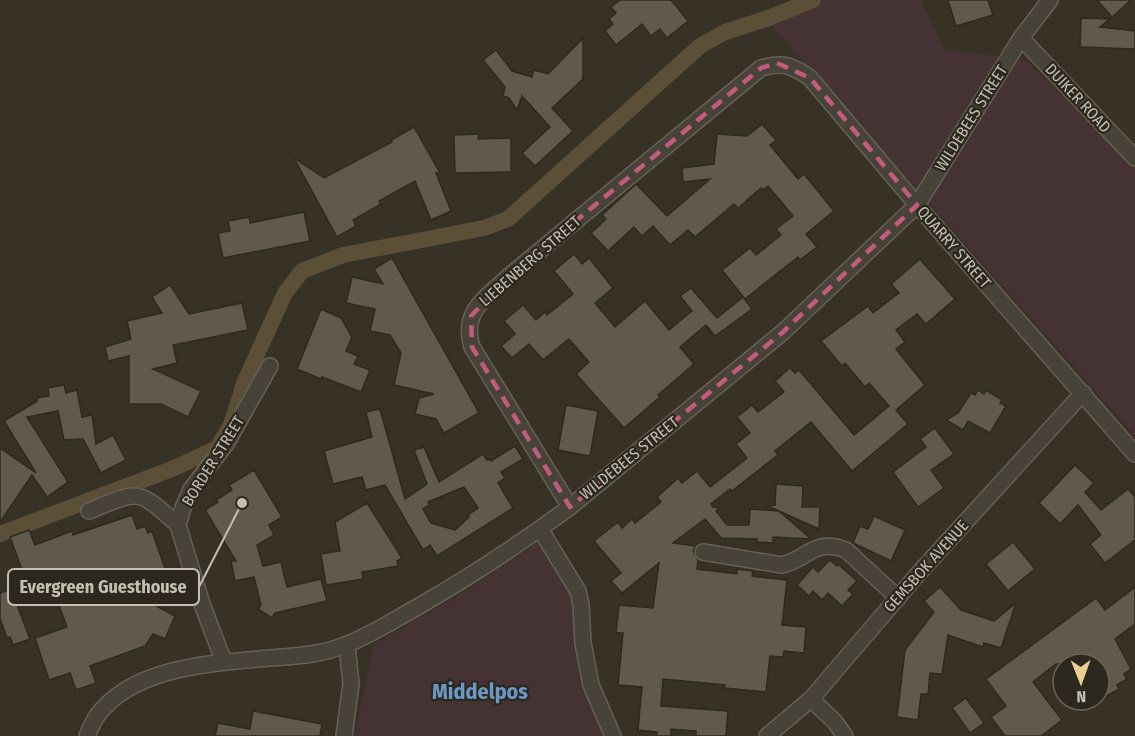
<svg xmlns="http://www.w3.org/2000/svg" width="1135" height="736" font-family="'Fira Sans Condensed',sans-serif">
<style>
.green{fill:#453334}
.lines{fill:none;stroke-linecap:round;stroke-linejoin:round}
.canal{stroke:#5b4f38;stroke-width:16}
.building{fill:#61594b;stroke:#2f2a1f;stroke-width:1.5;fill-rule:evenodd}
.minor-casing{stroke:#666156;stroke-width:18}
.minor{stroke:#484338;stroke-width:15}
.marked{fill:none;stroke:#c35b7e;stroke-width:4.5;stroke-dasharray:12 8;stroke-linejoin:round}
.labels{text-anchor:middle;dominant-baseline:central;stroke-width:4.5;stroke-linejoin:round;paint-order:stroke}
.street-label{font-size:16px;fill:#c4bfb3;stroke:#2d281d}
.district-label{font-size:22px;font-weight:bold;fill:#6b99c7;stroke:#2d281d}
.leader{fill:none;stroke:#c4bfb3;stroke-width:2}
.callout-dot{fill:#c4bfb3;stroke:#2d281d;stroke-width:2}
.callout{fill:#2d281d;stroke:#c4bfb3;stroke-width:2}
.callout-label{font-size:18px;text-anchor:middle;font-weight:bold;fill:#c4bfb3}
</style>
<rect width="100%" height="100%" fill="#383125"/>
<g class="green">
<path d="M813,0H921L944,49L1026,60L1135,167V436L766,19Z"/>
<path d="M537,543L577,600L579,659L589,701L606,736H354L374,644L461,594Z"/>
</g>
<g class="lines">
<path class="canal" d="M0,534L172,469L217,448L231,425L245,381L285,293L302,271L343,255L484,228L508,219L700,46L725,32L766,19L813,0"/>
</g>
<g class="building">
<path d="M620,0H671L688,21L667,38L660,29L651,36L642,24L616,45L605,31L613,24L609,19L616,13L611,7Z"/>
<path d="M948,0H988L993,15L956,26Z"/>
<path d="M1097,0H1131L1112,17Z"/>
<path d="M1081,18L1110,19L1100,27L1135,31V49L1080,47Z"/>
<path d="M583,38V79L552,108L573,131L535,166L522,153L550,127L522,96L517,110L509,98L503,96L505,87L483,60L496,50L512,71L532,77L534,70L548,74Z"/>
<path d="M762,124L776,140L770,145L798,179L804,174L834,211L806,234L817,247L800,260L798,257L745,299L722,270L750,248L756,255L781,235L776,229L793,216L768,186L763,190L761,188L738,208L734,204L695,237L688,230L670,245L653,226L642,236L634,227L608,251L591,233L606,219L602,215L636,184L667,216L710,179L683,182L682,168L714,164L717,134L747,136Z"/>
<path d="M414,127L440,173H436L451,211L431,220L415,181L379,201L381,204L353,220L356,226L337,237L294,158L324,178L392,142L391,140Z"/>
<path d="M479,134L478,139L511,138V172L455,173L454,135Z"/>
<path d="M304,212L310,241L223,258L218,233L230,231L228,221L249,217L250,223Z"/>
<path d="M574,254L582,264L589,258L613,288L595,303L615,327L645,301L669,330L692,311L680,296L691,288L717,318L743,297L752,309L715,336L706,325L680,347L694,364L658,395L660,397L624,428L576,374L589,362L569,339L543,360L529,344L512,358L501,346L515,334L504,321L523,305L536,320L545,312L547,315L573,294L554,271Z"/>
<path d="M392,258L479,413L444,433L436,419L415,414L419,398L434,394L394,385L401,353L390,335L370,331L375,309L346,303L352,277L383,284L374,269Z"/>
<path d="M920,259L955,299L926,324L917,314L896,330L905,342L896,349L925,385L896,410L908,424L852,471L811,422L775,451L778,455L732,491L730,489L711,504L713,507L720,508L716,511L727,525H749L750,509L779,511L811,539L773,537V543L757,542V539L721,538L705,519L673,543L696,546L693,551L698,560L697,569L737,574V569L753,571L752,576L787,580L782,625L806,627L804,653L784,651L783,657L770,656L766,692L724,688L725,685L663,679L661,706L728,711L726,736H696V731L671,729V736H657V732L638,730L642,687L618,685L623,633H616L619,605L653,608L659,563L622,593L611,581L621,573L594,541L618,522L622,528L632,519L635,523L661,502L657,497L678,478L682,483L697,471L710,487L747,458L736,444L750,433L737,417L752,405L758,412L784,392L775,381L790,368L795,373L799,370L854,435L889,406L869,383L865,387L845,363L842,366L821,341L868,306L873,313L899,293L891,284Z"/>
<path d="M170,285L189,314L242,303L248,330L173,345L177,363L153,369L201,391L188,417L161,404H129V356L108,361L105,347L131,339L127,321L162,313L152,297Z"/>
<path d="M321,309L341,318L352,337L346,351L358,356L354,364L370,370L361,392L322,377L321,379L297,369Z"/>
<path d="M64,385L66,393L77,390L82,417L92,415L96,444L113,435L126,460L101,473L83,439L64,440L58,411L27,417L68,482L47,497L32,475L0,522V448L36,473L4,421L37,401V398L49,396L48,388Z"/>
<path d="M978,390L984,394L986,390L1002,400L1000,403L1006,406L990,433L968,421L963,430L946,420L958,413L971,393L975,395Z"/>
<path d="M566,405L598,411L590,456L558,450Z"/>
<path d="M380,409L405,499L427,484L414,450L424,447L439,482L483,454L487,460L489,459L491,461L515,446L523,459L501,472L505,478L498,483L513,508L437,556L430,545L423,550L385,485L366,490L362,477L333,484L324,451L372,437L366,412ZM464,487L478,508L468,515L469,517L455,530L431,523L423,509L429,505L428,502Z"/>
<path d="M935,428L954,454L931,470L944,488L918,507L893,472L926,447L920,439Z"/>
<path d="M1075,465L1094,483L1085,492L1101,510L1128,489L1135,497V540L1105,563L1090,544L1101,535L1078,505L1060,524L1039,503Z"/>
<path d="M254,470L282,517L269,525L274,535L257,545L263,566L281,562L287,587L321,579L327,601L275,613L272,618L258,609L261,605L254,577L235,581L231,561H236L205,510L218,502L216,500L232,490L229,485Z"/>
<path d="M776,484L803,486L802,507H820L819,529L768,506L775,505Z"/>
<path d="M367,503L402,558L397,561L398,566L362,572L363,579L326,585L321,554L340,551L335,522Z"/>
<path d="M132,515L137,529L145,526L148,533L152,531L169,580L132,593L175,616L165,639L153,634L145,646L90,666L96,683L76,690L70,673L49,680L35,638L67,627L50,581L29,589L10,537L29,530L35,545L72,531L73,535Z"/>
<path d="M874,516L905,530L891,561L853,543L860,526L868,529Z"/>
<path d="M1013,542L1035,569L1008,591L986,564Z"/>
<path d="M830,560L837,566L838,564L857,581L848,590L853,594L842,606L828,593L822,600L813,591L809,596L797,585L813,567L818,572Z"/>
<path d="M940,587L961,610L994,621L1016,603L1001,648L984,643L983,647L948,635L942,674L930,673L928,694H921L918,720L897,717L905,650L934,612L924,601Z"/>
<path d="M1135,587V624L1115,639L1131,669L1124,674L1127,679L1117,685L1119,689L1105,697L1099,687V664H1056L1033,682L1062,720L1041,736H1005L991,717L1006,706L986,679L1096,598L1105,610Z"/>
<path d="M11,589L30,639L13,645L10,637L7,638L0,619V593Z"/>
<path d="M966,698L984,723L970,733L952,708Z"/>
<path d="M253,711L322,724L320,736H215L218,723L250,729Z"/>
</g>
<g class="lines">
<defs>
<g id="minor">
<path d="M1021,38L1135,158"/>
<path d="M570,507L472,347C461,311 486,298 509,276L761,68C783,62 792,65 810,78L917,205L1135,454"/>
<path d="M89,511C140,490 137,488 178,525"/>
<path d="M540,529L578,591L581,605L583,643L591,685L613,736"/>
<path d="M703,552L782,565C810,558 813,538 846,550L898,598"/>
<path d="M224,662L202,604L178,525L183,508L191,489L226,444L270,366"/>
<path d="M811,699L835,722L845,736"/>
<path d="M87,736C90,729 93,722 97,716C133,666 215,663 270,658C296,656 321,655 345,645C369,636 392,621 414,609C468,578 520,544 570,507L783,332L917,205L1021,38L1050,0"/>
<path d="M344,736L351,684L347,645"/>
<path d="M767,736L811,699L918,574L1083,393"/>
</g>
</defs>
<use href="#minor" class="minor-casing"/>
<use href="#minor" class="minor"/>
</g>
<path class="marked" d="M777,63L810,78L917,205L783,332L570,507L472,347L471,316L509,276L761,68Z"/>
<g class="labels">
<g class="street-label">
<text transform="translate(1078 98) rotate(47)">DUIKER ROAD</text>
<text transform="translate(971 118) rotate(-58)">WILDEBEES STREET</text>
<text transform="translate(954 247) rotate(49)">QUARRY STREET</text>
<text transform="translate(530 261) rotate(-41)">LIEBENBERG STREET</text>
<text transform="translate(629 458) rotate(-39)">WILDEBEES STREET</text>
<text transform="translate(213 461) rotate(-58)">BORDER STREET</text>
<text transform="translate(926 566) rotate(-48)">GEMSBOK AVENUE</text>
</g>
<g class="district-label">
<text x="480" y="691">Middelpos</text>
</g>
</g>
<path class="leader" d="M242 503L199 587"/>
<circle class="callout-dot" cx="242" cy="503" r="6"/>
<rect class="callout" x="8" y="569" width="191" height="36" rx="6"/>
<g class="callout-label">
<text x="103" y="593">Evergreen Guesthouse</text>
</g>
<g transform="translate(1081 682) rotate(179)"><circle r="28" fill="#2d281d" stroke="#696459" stroke-width="1.5"/>
<path d="M0-4.5L10 22L0 15L-10 22Z" fill="#ebcf91"/>
<text y="-9" font-size="16" font-weight="bold" text-anchor="middle" fill="#c4bfb3">N</text>
</g>
</svg>
